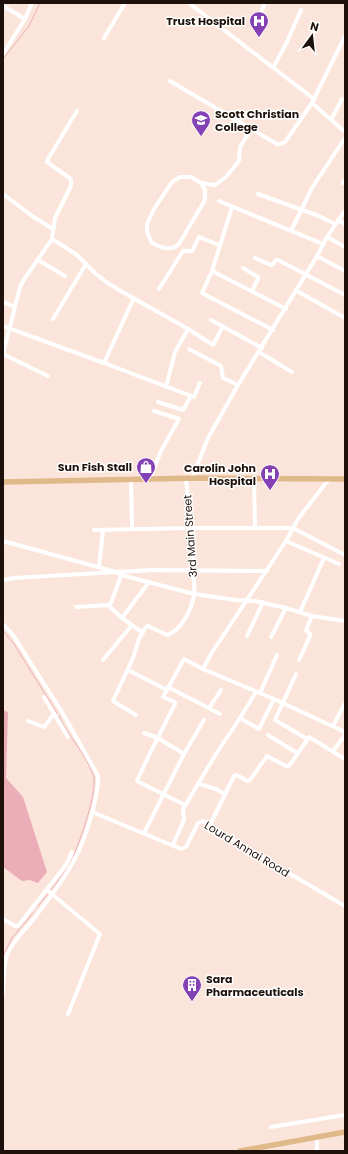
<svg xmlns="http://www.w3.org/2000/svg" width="348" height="1154" font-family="Poppins,sans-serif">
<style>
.water{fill:#ebaeb8}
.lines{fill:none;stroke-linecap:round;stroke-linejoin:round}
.stream{stroke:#ebaeb8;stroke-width:1}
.minor{stroke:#fff;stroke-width:4}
.major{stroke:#e0b98b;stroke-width:5.5}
.labels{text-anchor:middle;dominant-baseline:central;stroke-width:3;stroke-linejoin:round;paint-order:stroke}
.poi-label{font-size:11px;font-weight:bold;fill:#1e110b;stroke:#fff;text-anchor:end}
.street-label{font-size:11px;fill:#1e110b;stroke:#fff}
</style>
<rect width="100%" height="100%" fill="#fbe5da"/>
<path class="water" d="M3,710L8,712L6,778L23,797L47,872L38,883L30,880L22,881L3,867Z"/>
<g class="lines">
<g class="stream">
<path d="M3,59L29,26L40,3"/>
<path d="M3,631L14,644L57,713"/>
<path d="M51,890C58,881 67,870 72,860C79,843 99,790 93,774C85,753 68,736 59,716"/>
<path d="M38,906L48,894"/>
<path d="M3,956L12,938L33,913"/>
</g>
<g class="minor">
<path d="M189,3L314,99"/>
<path d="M3,6L25,19"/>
<path d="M262,10L265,3"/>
<path d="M345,36L312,103L345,132"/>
<path d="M104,38L125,3"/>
<path d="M3,54L25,19L32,3"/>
<path d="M273,68L287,42L301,10"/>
<path d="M170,81L277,144H280L285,142L312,103"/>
<path d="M331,120L342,99"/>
<path d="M201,183L205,190V200L179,244C171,252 160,247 152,243L147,232V224L154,209L172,182L180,177H191L201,183L215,185L226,177L239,161L240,147L251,130"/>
<path d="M343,183L345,180"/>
<path d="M3,194L32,216L53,229"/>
<path d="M258,194L319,216L335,224"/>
<path d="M219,201L323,244"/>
<path d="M232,207L212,271L202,293L273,330"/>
<path d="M338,220L345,224"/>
<path d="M291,231L312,188L345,138"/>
<path d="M327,237L345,247"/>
<path d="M52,239L77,255L96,274L109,284L135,299"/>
<path d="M317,256L345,271"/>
<path d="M255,258L271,265L273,264L276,260H278L345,295"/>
<path d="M38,260L65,276"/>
<path d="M243,268L258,277V279L252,291"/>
<path d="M212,271L286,309"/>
<path d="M159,289L183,251H192L199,237L219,245"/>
<path d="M297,291L345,318"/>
<path d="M3,302L15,307"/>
<path d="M53,319L86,264"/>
<path d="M211,320L262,348"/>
<path d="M3,326L104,363L133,300L135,299L188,329L213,345L223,326"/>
<path d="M189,349L221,366L223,378L238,385"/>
<path d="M259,352L292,372"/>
<path d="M3,354L20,287L25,278L52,239L55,218L71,186V179L47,162L48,159L77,111"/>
<path d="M3,354L48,376"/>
<path d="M104,363L194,397L200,383"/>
<path d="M166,387L175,352L188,329"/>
<path d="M158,402L183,410L191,396"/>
<path d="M192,478L208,438L238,385L317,256L327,237L344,212H345"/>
<path d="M150,479L161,451L179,419L154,411"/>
<path d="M254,479L255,528"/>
<path d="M131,480L132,529"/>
<path d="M94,530L190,528H293L345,555"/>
<path d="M3,541L116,572L154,570L267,571"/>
<path d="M286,541L339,564"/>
<path d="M99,567L103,530"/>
<path d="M3,580L14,578L116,572L121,575L194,594L236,600L255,601L286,608L312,616L345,621"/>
<path d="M108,605L122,618L149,582"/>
<path d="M76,607L108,605L111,603L122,573"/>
<path d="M300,612L324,558"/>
<path d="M122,618L143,633"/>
<path d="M3,624L13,635L62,712L98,776C99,797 85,841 74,860C64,880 49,898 36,916C27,928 12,941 7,955C3,968 4,982 3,995"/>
<path d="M247,636L263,602"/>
<path d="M271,637L286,608"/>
<path d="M103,660L132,625"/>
<path d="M299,660L310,636V634L306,630L312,616"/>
<path d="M128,670L167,690"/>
<path d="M296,674L275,720L307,739"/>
<path d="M168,687L220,714"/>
<path d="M260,693L277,655"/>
<path d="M44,697L68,737"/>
<path d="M274,699L345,732"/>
<path d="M209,708L221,690"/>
<path d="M136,715L113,701L133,658L139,639L145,628L148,626L167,635C182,630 191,610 194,596C195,588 194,579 193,571C192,540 189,509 186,478"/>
<path d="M240,718L256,692"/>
<path d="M28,721L44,727L54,714"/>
<path d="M333,726L345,703"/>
<path d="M144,733L158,738L184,754L204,720"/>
<path d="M268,735L297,753"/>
<path d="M333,751L345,735"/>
<path d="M199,784L216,789L225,794"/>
<path d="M185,805L137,781L150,753L175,704V702L163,697L184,659L203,669"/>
<path d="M92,812L181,849L186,847L198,823L203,821L273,864L345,906"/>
<path d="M210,825L234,776L237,775L247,781L250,780L267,756L286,766H289L309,737L345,759"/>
<path d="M144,833L184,754"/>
<path d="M173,845L184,820L183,809L216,754L240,718L259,729L274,699L203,669L211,654L286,541L298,519L329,479"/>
<path d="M47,890L100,934L68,1014"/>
<path d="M3,919L15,926H18L66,865L72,852"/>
<path d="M271,1127L345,1115"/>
<path d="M317,1137V1151"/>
</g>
<g class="major">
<path d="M3,482L199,478L345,479"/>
<path d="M240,1151L345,1132"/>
</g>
</g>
<defs>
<symbol id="hospital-pin" viewBox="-11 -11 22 30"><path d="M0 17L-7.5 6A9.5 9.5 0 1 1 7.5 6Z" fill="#8441b5" stroke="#fff"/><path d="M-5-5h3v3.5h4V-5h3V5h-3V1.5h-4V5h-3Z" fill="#fff"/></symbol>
<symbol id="school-pin" viewBox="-11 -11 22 30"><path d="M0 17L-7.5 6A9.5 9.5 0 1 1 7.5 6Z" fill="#8441b5" stroke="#fff"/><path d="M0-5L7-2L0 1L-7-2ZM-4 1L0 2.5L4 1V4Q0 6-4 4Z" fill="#fff"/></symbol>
<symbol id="shop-pin" viewBox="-11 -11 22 30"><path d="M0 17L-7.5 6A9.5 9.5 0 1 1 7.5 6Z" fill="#8441b5" stroke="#fff"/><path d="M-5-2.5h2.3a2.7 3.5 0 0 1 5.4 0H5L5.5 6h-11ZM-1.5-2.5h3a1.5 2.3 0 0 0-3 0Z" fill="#fff"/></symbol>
<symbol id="building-pin" viewBox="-11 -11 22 30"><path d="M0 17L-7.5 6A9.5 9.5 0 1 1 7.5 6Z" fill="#8441b5" stroke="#fff"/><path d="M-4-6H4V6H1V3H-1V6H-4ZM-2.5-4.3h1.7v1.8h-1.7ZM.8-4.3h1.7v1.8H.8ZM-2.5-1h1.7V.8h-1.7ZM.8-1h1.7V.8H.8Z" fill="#fff"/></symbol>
</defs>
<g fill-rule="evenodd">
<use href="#hospital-pin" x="248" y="10" width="22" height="30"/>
<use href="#school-pin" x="190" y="109" width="22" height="30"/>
<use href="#shop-pin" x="135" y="456" width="22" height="30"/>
<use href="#hospital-pin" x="259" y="463" width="22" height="30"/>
<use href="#building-pin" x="181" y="974" width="22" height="30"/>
</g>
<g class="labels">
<g class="poi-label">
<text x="245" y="21">Trust Hospital</text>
<text x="215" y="114" text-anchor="start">Scott Christian<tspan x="215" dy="13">College</tspan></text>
<text x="132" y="467">Sun Fish Stall</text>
<text x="256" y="468">Carolin John<tspan x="256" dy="13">Hospital</tspan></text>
<text x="206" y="979" text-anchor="start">Sara<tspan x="206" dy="13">Pharmaceuticals</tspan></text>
</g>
<g class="street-label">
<text transform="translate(190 536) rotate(-94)">3rd Main Street</text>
<text transform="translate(247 849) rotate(31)">Lourd Annai Road</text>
</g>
</g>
<rect width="348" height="1154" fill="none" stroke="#1e110b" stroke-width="8"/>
<g transform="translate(312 36) rotate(15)" stroke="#ffffff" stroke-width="3" paint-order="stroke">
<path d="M0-3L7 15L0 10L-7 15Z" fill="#1e110b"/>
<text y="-6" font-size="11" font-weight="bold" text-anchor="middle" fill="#1e110b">N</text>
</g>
</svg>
